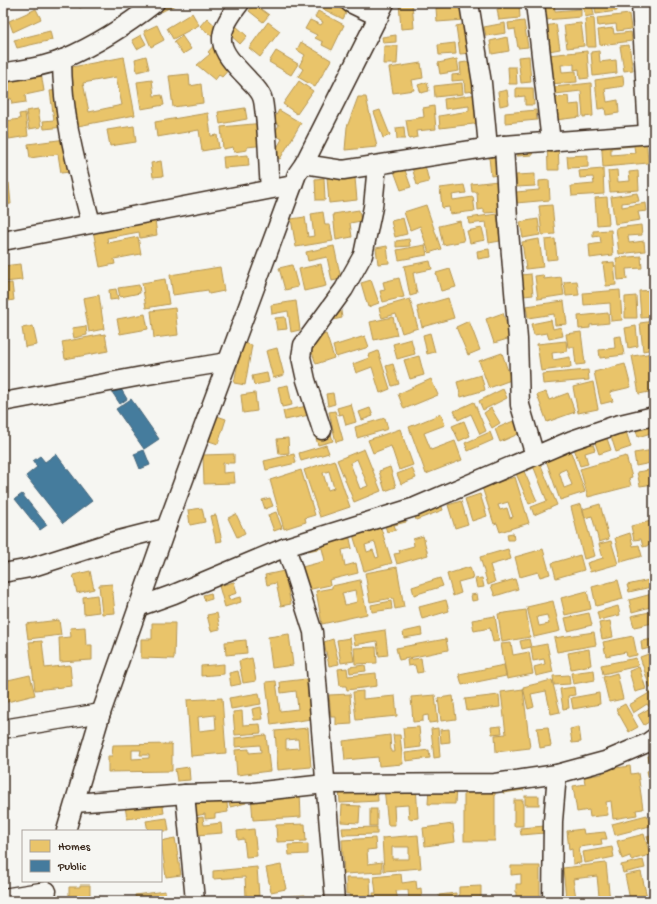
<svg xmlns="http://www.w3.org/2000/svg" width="657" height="904" font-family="'Gochi Hand',sans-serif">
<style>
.homes{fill:#e9c46a;stroke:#b59653;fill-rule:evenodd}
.public{fill:#457b9d;stroke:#426377}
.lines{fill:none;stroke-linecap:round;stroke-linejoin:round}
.street-casing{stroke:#3b2a1e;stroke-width:21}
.street{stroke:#f6f6f2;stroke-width:18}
</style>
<rect width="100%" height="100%" fill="#f6f6f2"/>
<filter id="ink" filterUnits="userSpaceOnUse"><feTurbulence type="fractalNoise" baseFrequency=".025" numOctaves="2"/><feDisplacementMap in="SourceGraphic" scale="8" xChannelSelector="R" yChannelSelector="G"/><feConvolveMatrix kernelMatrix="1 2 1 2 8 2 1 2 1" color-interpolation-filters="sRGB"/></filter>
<g filter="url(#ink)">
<g class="homes">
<path d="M76,3H88L80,8Z"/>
<path d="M157,3H179L161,12Z"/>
<path d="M321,3H351L343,19L319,7Z"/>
<path d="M399,3H412L414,28L401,29Z"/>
<path d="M486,3H519L520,18L499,20L497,9L501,8L500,4L486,6Z"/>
<path d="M543,3H554L555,11L581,9V17L545,20Z"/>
<path d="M583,3H592L594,15L585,17Z"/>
<path d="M594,3H616L617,11L596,14Z"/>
<path d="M254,4L269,15L263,22L249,11Z"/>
<path d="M465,6V20L437,22L436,8Z"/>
<path d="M36,9L41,19L13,32L9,21Z"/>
<path d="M318,11L344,25L332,50L322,45L323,42L315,38L317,35L305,29L310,20L321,25L323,22L315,17Z"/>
<path d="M192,13L199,25L173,39L167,28Z"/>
<path d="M629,14L631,29L617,31L616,24L598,26L597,18Z"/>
<path d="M207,18L222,32L215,39L200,26Z"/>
<path d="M594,18L596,47H587L585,19Z"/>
<path d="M524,21L528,47L518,48L515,29L509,30L508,23Z"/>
<path d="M268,22L280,31L260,57L249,48Z"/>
<path d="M505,23L506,33L486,36L484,27Z"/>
<path d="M581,23L584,46L567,48L564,25Z"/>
<path d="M466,24L470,53L460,54L456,26Z"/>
<path d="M556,24L560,49L549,51L545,26Z"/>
<path d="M157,25L164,40L151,47L144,31Z"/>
<path d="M235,25L247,36L240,44L228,33Z"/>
<path d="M613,28L614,34L631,32L632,41L600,45L598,30Z"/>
<path d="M50,31L52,40L17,48L14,40Z"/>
<path d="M141,35L146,44L137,49L132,40Z"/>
<path d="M396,35V42L383,43L382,37Z"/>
<path d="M182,36L191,49L183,54L174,42Z"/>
<path d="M507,37L509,51L492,54L490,41Z"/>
<path d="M301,42L331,60L315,87L298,77L303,69L299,66L305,55L297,50Z"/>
<path d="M216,43L231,67L222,77L219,75L215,80L197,65L210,54L208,52Z"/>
<path d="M455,43L456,54L439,55L438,45Z"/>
<path d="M629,45L633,70L624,71L620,46Z"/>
<path d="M384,46H398L397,64H383Z"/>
<path d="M276,51L298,64L291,75L269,62Z"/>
<path d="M587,51L589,78L580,79L579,69L574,70V64L561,65L562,72L576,71L577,82L550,84L548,55Z"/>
<path d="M599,51L600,62L616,60L617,73L593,76L591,52Z"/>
<path d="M146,56L149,69L137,72L135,59Z"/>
<path d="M529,56L531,82L521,83L518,57Z"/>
<path d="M124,57L135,115L78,126L67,68ZM116,77L122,105L89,112L83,83Z"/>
<path d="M457,59L459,71L440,74L438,63Z"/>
<path d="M473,61L476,91L465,92L464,80L452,81V75L461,74L460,63Z"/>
<path d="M421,63L423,78L412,80L414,90L393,93L389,68Z"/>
<path d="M508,67H516L517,84H509Z"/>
<path d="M41,73L44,91L25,95L26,102L12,104L11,98L6,100L3,81Z"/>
<path d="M189,74L190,86L201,84L203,103L173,107L169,76Z"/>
<path d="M623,76L624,86L605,89L607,102L618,100L619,113L606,115L605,108L598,109L595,80Z"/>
<path d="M152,80L154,96L162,95L164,105L141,109L137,82Z"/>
<path d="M299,81L313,91L297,114L283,104Z"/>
<path d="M427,82L429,91L421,93L418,85Z"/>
<path d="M462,83L463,94L435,97L434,86Z"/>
<path d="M591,83L593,116L583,117L581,91L555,94L554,87Z"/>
<path d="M516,88H533L534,105H525V96L516,97Z"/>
<path d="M60,90L64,127L44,129L43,121L54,120L50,91Z"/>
<path d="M507,90L509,104L500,106L498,92Z"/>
<path d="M478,94L482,123L440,128L439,116L469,111V106L445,109L444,99Z"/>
<path d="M568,96L569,105L579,104L580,117L556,120L554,98Z"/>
<path d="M358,97H366L377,147L345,150L347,127Z"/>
<path d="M434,106L436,129L416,131L417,137L409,139L406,120L424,117L423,108Z"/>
<path d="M245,108L247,119L220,124L218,112Z"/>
<path d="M38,109L41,127L29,129L26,111Z"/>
<path d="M279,110L301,123L280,159L273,155L282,139L274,134L279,125L273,121Z"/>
<path d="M380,110L390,135L383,138L374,112Z"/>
<path d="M536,110L537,120L505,123V113Z"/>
<path d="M25,113L28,136L9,139L6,121L20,119L19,114Z"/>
<path d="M208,113L211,136L217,135L219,148L202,151L199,130L157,137L155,122Z"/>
<path d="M264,123L266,145L247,147V150L234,152L233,147L223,149L221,127Z"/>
<path d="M134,126L136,142L110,146L107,130Z"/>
<path d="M404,127L405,139H397L396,128Z"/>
<path d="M646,132L648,163L603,167L601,136ZM634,146L635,153L611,155V148Z"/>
<path d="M66,139L70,172L61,173L58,154L30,158L28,144Z"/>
<path d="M547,139H558L559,170H548Z"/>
<path d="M532,142L533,155L517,156L516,143Z"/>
<path d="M501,147L504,174L491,176L488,148Z"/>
<path d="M248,155L249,166L224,168L223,157Z"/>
<path d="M588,155V167L568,168L567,156Z"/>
<path d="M401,159L411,187L401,190L391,163Z"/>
<path d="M161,161L163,176L153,177L151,163Z"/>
<path d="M424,161L429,182L417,185L411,164Z"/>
<path d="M603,169L604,194L572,196L571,186L594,184L593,177L580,178L579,171Z"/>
<path d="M617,170L618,182L630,181L629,172L638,171L639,190L610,192L608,171Z"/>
<path d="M535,174V186L517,187L516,175Z"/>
<path d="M339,176V180L355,178L357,200L329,203L327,177Z"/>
<path d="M324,178L325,200H316L315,179Z"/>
<path d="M549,180L550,200L516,203V192L539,190V181Z"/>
<path d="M498,181L500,212L484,213V209L478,210L477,192H472L471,184Z"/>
<path d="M9,183L11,204L3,205V184Z"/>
<path d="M464,185L466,193L452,195L453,200L473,197L475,211L450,214L449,207L442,208L440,188Z"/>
<path d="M637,193L639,201L622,203V207L646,203L647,211L638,212L640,220L615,224L611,197Z"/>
<path d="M607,197L609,224L597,225L595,198Z"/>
<path d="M426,205L441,249L429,253L420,226L410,230L404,212Z"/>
<path d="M552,205L555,234L542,235L539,206Z"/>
<path d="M359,210L361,221L350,223L352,237L336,240L333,214Z"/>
<path d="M323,212L325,225H330L333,241L296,247L291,219L305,217L308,237L314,236L311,214Z"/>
<path d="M154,213L157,235L140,238L139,232L107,238L108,243L138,237L141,254L114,259L115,264L100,267L92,225Z"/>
<path d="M497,214L500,241L489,243L486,222L469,224L468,218Z"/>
<path d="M403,218L407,234L395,237L391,221Z"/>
<path d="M538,219L540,235L523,238L520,222Z"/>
<path d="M460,221L464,241L443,245L439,226Z"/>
<path d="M641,225L642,235L628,236L629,243L644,241L645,251L619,254L616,228Z"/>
<path d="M482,228L485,240L470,243L467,231Z"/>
<path d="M611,230L613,255L590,258L589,245L601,243L600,236L593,237V231Z"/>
<path d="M409,239L410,246L396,247V241Z"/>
<path d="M539,239L543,267L526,269L522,242Z"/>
<path d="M555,239L557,259L547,260L545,240Z"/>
<path d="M425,245L427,255L399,260L397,250Z"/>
<path d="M334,246L341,279L332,281L327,257L308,261L306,252Z"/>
<path d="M387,246L389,263L378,264L376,248Z"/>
<path d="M489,249L490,257L478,259L477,251Z"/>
<path d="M641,256L642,268L626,269L627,279L618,280L616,258Z"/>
<path d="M430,261L432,269L413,273L417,294L410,296L404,266Z"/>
<path d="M614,262L616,285L606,286L603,263Z"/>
<path d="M20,264L22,280L5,282L3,266Z"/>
<path d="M321,264L326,286L304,291L299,269Z"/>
<path d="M292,265L298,287L285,290L279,268Z"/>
<path d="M220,267L224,291L209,294L208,290L173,295L170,275Z"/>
<path d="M450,269L456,287L441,291L436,273Z"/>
<path d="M531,274L533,295L524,296L521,275Z"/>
<path d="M543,275L544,279L561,277L564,295L538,299L535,276Z"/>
<path d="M399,278L404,297L383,302L380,291L385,290L383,282Z"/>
<path d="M165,279L169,304L146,308L142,283Z"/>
<path d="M371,280L379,303L368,307L361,283Z"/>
<path d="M577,281L579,295L566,296L564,282Z"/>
<path d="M12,283L14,300L3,302V284Z"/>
<path d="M139,285L140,293L120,297L118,288Z"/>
<path d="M116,289L118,299L110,300L109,290Z"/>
<path d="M620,290L622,320L611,321L610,303L584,305L583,293Z"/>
<path d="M653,290L654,317L641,318L639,291Z"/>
<path d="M99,295L104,329L89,332L83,298Z"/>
<path d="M636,296L637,318H625V297Z"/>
<path d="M448,298L454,318L422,327L417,307Z"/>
<path d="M410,299L418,328L402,333L396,314L382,318L379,308Z"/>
<path d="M296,301L300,330L291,332L288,311L272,314L271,305Z"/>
<path d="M564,301L567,324L555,325L554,314L528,318L526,306Z"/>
<path d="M175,308L178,335L154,338L151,311Z"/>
<path d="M341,311L342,318L324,322L322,315Z"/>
<path d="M503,313L511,338L494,343L486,319Z"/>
<path d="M608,313L609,323L590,325V328L579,329L578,316Z"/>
<path d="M145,314L148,329L120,334L117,319Z"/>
<path d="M285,317L287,329L277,330L275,318Z"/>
<path d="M393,317L397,335L374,340L370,322Z"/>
<path d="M551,320L553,329L561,327L563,336L549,339L547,333L534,335L531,324Z"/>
<path d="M469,321L480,350L468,355L456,327Z"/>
<path d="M654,321V349L643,351L640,323Z"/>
<path d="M33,326L37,345L25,347L22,328Z"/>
<path d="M86,326L87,335L74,338L72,328Z"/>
<path d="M636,326L638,346L628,348L625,328Z"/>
<path d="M581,332L585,364L576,365L574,347H568L566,334Z"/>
<path d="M430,333L435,352L427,354L423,335Z"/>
<path d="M105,334L108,351L65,359L62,342Z"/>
<path d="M326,334L334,358L316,364L308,340Z"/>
<path d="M365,336L369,347L336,357L333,346Z"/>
<path d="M621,336L624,355L600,358L599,350L615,348L614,337Z"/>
<path d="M411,339L415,354L397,359L393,344Z"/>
<path d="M566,341L567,351L552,353L553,360L570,357L571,367L541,371L537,344Z"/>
<path d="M242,343L252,345L245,385L234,383Z"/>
<path d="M277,348L284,375L273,378L266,351Z"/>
<path d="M378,351L390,389L380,393L372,367L356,373L353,364L369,358L368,355Z"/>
<path d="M502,353L511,380L489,388L479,361Z"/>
<path d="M654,353V391L639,394L632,356Z"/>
<path d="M419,356L424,375L410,379L404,360Z"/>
<path d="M393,364L399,384L392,386L386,366Z"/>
<path d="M625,364L631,387L610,392L613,401L601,404L594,372Z"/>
<path d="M588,370L589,380L543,384L542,374Z"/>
<path d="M267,373L269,382L254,385L252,376Z"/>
<path d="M481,375L485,390L461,397L457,382Z"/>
<path d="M431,379L438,395L404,409L398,394Z"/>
<path d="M593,382L598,409L578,413L573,387Z"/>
<path d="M288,385L292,405L282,407L278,387Z"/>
<path d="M503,389L507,398L483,410L479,401Z"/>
<path d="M546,392L549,400L568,393L575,412L547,422L537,395Z"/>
<path d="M255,393L257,411L243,413L241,395Z"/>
<path d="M333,393L335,404L328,406L326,394Z"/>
<path d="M474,402L486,431L480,434L471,414L458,420L454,411Z"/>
<path d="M351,404L356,422L346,425L343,414L339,415L337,408Z"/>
<path d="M312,405L314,414L285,420L283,411Z"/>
<path d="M370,408L373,416L362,420L359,412Z"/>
<path d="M491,408L500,423L492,428L484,413Z"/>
<path d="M654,409V432L638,437L632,416Z"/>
<path d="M335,411L343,440L336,442L329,412Z"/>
<path d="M441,414L445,425L424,433L431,450L455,441L462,460L426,474L409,427Z"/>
<path d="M217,416L226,419L218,444L209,441Z"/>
<path d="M385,418L388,429L357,438L355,427Z"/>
<path d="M518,419L523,432L500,442L495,429Z"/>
<path d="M622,419L631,447L616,452L607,424Z"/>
<path d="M464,421L470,436L459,441L452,426Z"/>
<path d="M329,427L333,441L318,445L314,432Z"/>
<path d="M603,427L611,450L599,454L591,431Z"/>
<path d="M400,429L413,465L399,470L391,446L373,453L368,440Z"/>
<path d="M588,430L595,450L585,453L588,464L580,466L570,436Z"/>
<path d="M490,432L493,440L468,451L465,443Z"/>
<path d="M288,438L289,453L279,454L277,439Z"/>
<path d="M567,441L585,492L560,500L542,449ZM566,469L572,485L564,488L559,472Z"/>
<path d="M326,445L329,453L301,461L299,453Z"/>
<path d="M364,449L381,491L354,502L337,460ZM357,459L368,486L360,489L350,463Z"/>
<path d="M654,450V484L640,486L637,472L649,470L650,474H652L651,463L636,466L634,453Z"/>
<path d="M536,453L557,505L534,515L531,507L547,501L534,468L526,471L522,459Z"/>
<path d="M234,454V463H223V473L234,472L235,483L204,484L203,455Z"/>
<path d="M294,454L296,463L266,470L264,461Z"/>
<path d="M626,456L632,477L629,478L631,486L588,497L580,469Z"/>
<path d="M334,460L350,507L320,517L304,470ZM329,471L334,488L328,490L323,473Z"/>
<path d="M519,460L537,501L529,504L512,464Z"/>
<path d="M390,467L396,487L385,491L379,471Z"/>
<path d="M412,468L416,478L401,484L397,474Z"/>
<path d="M301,470L315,515L305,518L306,522L284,529L270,480Z"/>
<path d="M515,477L529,523L500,532L497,523L494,524L482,487ZM508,502L513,517L510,518L507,508L500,510L498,505Z"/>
<path d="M480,494L487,516L472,521L465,499Z"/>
<path d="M270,498L273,506L265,509L262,500Z"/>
<path d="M439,498L443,510L416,520L412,508Z"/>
<path d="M461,501L468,524L455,528L448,505Z"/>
<path d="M581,504L595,556L584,559L571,507Z"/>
<path d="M600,504L609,539L599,542L592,516L585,518L583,509Z"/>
<path d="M202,508L205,522L190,525L188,510Z"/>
<path d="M403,510L406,522L394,525L396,530L387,532L382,516Z"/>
<path d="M276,512L282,528L274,531L268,515Z"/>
<path d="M236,514L245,533L237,537L228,518Z"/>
<path d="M216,515L222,541L216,542L210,516Z"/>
<path d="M378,519L392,563L364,571L351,528ZM375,542L379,557L376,558L373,550L367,552L365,545Z"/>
<path d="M651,521L654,544L643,547L641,539L634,540L631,526Z"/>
<path d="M348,530L352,548L342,550L345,566L356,563L358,573L329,580L330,585L307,590L302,567L325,561L322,548L308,551L305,540Z"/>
<path d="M513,533L514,540H508L507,534Z"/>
<path d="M630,533L633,546L639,545L642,556L621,562L615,538Z"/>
<path d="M423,536L428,555L397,564L394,554L400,553L399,550L414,546L413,539Z"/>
<path d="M611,541L618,564L590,572L587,563L603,558L599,544Z"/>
<path d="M508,549L511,559L490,565L495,582L488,585L480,557Z"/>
<path d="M543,549L550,574L540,577L538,572L520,577L515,557Z"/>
<path d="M580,555L584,570L556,578L552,563Z"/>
<path d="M397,567L404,607L395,609L393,598L370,602L365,573Z"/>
<path d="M470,567L473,578L458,582L461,593L453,596L447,574Z"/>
<path d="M90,571L94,589L77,593L73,575Z"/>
<path d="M284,571L291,604L281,606L276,583L267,585L265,575Z"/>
<path d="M440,578L443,586L414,595L412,587Z"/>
<path d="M482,578L484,587L477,588L475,579Z"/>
<path d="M515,579L518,589L495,596L491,586Z"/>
<path d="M360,580L367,614L322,624L316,591L332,588V586ZM355,590L357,602L345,605L342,593Z"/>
<path d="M618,580L623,599L596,606L592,587Z"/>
<path d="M649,580L651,587L629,592L627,585Z"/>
<path d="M234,582L237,593L228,596L229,600L240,597L241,602L225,607L219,586Z"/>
<path d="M112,584L115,613L102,614L99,585Z"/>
<path d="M587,591L591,609L565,615L561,598Z"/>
<path d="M211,593L212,599L205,601L203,595Z"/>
<path d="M477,594L478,600L472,601L471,595Z"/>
<path d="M652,594L654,606L632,612L629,600Z"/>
<path d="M97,595L99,612L84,614L83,597Z"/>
<path d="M446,600L449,611L422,619L419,607Z"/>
<path d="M391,601L392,609L372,612L371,605Z"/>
<path d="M553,601L560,631L534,637L527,607ZM547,615L549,624L539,626L537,617Z"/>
<path d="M618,606L620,615L599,620L597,612Z"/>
<path d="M526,610L530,637L502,642L498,614Z"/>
<path d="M654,611V629L653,623L634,627L631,616Z"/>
<path d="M217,613L220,629L211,631L207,615Z"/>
<path d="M589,613L592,625L568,631L565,618Z"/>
<path d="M495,616L499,641L493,642L490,628L474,631L472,620Z"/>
<path d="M59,620L61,635L28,639L26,624Z"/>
<path d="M610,621L613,637L602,639L599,623Z"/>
<path d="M152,623H175L174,659L141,658V639H152Z"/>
<path d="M85,627L86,645H92V660L60,662L59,638L71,637L70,628Z"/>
<path d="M421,628L422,635L404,638L403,632Z"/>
<path d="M385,630L388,655L379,656L377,641L355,645L353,635Z"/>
<path d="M594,632L596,645L557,652L554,638Z"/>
<path d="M289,634L293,665L272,668L268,637Z"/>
<path d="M633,636L637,655L627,657L626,652L606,656L603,642Z"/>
<path d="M350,638L354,661L341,663L337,640Z"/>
<path d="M333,639L339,664L329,666L324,642Z"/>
<path d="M446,639L448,650L399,660L396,648Z"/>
<path d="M529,639L531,647L522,649L520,641Z"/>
<path d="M654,639V647L642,650L641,641Z"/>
<path d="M246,640L247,653L226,655L225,642Z"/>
<path d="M42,641L45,668L70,665L72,686L35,690L29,642Z"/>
<path d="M511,643L513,655L529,652L533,674L507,679L501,644Z"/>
<path d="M547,644L553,672L536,676L534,667L545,664L544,659L533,661L531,647Z"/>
<path d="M376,647L377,663L355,664L354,648Z"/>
<path d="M589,649L591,665L571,669L568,653Z"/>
<path d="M654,652V663L650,665L654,676V686L650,688L640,657Z"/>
<path d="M252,658L256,681L243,683L239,661Z"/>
<path d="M421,658L423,672L417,673L415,665L408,666L407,660Z"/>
<path d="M636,658L638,666L603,674L601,665Z"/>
<path d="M3,661L8,680L30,675L35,695L3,703Z"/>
<path d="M224,664V674L201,676V666Z"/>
<path d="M365,665L366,671L350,673L349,667Z"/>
<path d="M504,665L506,676L462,685L459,674Z"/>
<path d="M639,667L646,689L635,692L629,671Z"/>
<path d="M347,668L348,676L376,673L377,686L347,690L346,686H340L338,669Z"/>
<path d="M594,670L595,680L573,684L571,673Z"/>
<path d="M238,671L241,684L231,686L229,673Z"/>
<path d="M617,673L623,699L609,702L603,677Z"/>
<path d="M569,675L570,684L554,685L553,676Z"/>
<path d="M306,679L311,719L271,725L266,682L276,681L280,711L298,709L296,691L281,693L280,682Z"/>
<path d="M552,680L560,712L551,714L546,691L531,694L534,707L528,709L523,687Z"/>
<path d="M574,687L575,695L568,696L569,708L563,709L560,689Z"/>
<path d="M523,689L530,748L496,752L495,735L506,734L501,692Z"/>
<path d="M363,691V699L395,696L397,716L356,720L353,692Z"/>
<path d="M651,692L653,697L651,698L654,703V719L644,725L638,715L650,708L647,704L633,713L629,705Z"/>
<path d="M259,693L261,704L231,709L229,698Z"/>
<path d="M599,693L600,704L573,709L571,698Z"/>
<path d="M350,694L352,724L336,725V717H331L329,695Z"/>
<path d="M435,695L438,722L429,723L428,715L423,716V721L413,722L411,697Z"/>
<path d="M499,695L500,707L467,711L465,699Z"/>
<path d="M453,696L456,719L441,721L438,698Z"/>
<path d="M222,698L226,753L191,756L187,700ZM215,715L216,729L199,731L198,717Z"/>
<path d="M625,704L638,727L629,732L616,709Z"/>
<path d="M261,707L263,719L254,720L252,709Z"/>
<path d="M242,711L243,725L260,724L261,733L235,735L233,712Z"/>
<path d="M501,726L502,733L492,734L491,727Z"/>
<path d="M419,727L421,747L405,749L403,728Z"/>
<path d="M548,727L551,746L540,748L537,728Z"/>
<path d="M579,727L581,742L572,743L570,729Z"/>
<path d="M308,728L311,767L278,770L275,731ZM298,739L299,748L286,749V740Z"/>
<path d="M438,728L440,757L434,758L431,729Z"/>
<path d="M449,729L450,742L441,743L440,730Z"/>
<path d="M266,735L270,771L237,775L235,750L249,749V753L261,752L260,745L235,747V738Z"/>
<path d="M390,735L391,752H395L393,735H400L403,764L379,766L378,757L345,760L343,741Z"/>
<path d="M172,744V771L108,772V756H112L113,745ZM132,750H141L140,755H149V758L132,759Z"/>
<path d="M429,750L430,758L406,761L405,753Z"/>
<path d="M654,755V768L651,769L648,756Z"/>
<path d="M630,766L631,774L638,773L643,809L636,810L637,815L613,819L611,801L606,802L608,815L590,817L589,810L577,812L573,786L585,784L584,777L602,774V770Z"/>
<path d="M189,767L190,780L177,781L175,769Z"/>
<path d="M654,769V787H651L647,771Z"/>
<rect x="464" y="781" width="31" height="60"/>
<path d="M523,782L524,790L503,793L502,785Z"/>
<path d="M416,785L418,818L409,819L408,805L394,806L395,825H388L384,788Z"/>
<path d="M377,786L378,801L340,803L339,789Z"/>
<path d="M429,787H456L455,804H428Z"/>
<path d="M242,788L246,803L230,807L227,792Z"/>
<path d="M300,792L301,817L253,820L251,795Z"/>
<path d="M226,795L228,812L215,814V818L205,819V814L195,816L193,799Z"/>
<rect x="525" y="796" width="14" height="9"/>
<path d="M162,800L164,813L127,819L125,806Z"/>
<rect x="514" y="800" width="9" height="26"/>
<path d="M342,805L360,806L359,823L341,822Z"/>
<rect x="370" y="809" width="7" height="17"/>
<path d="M647,815L650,826L615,835L612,824Z"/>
<path d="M203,817L204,825L221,823L222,833L196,835L195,818Z"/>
<path d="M167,818L169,831H148L146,821Z"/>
<path d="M305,824L306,841L277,842L276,825Z"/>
<path d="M453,824L455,842L425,846L423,828Z"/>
<path d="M545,826V833L521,835L520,828Z"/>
<path d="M377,827V834L343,835L342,828Z"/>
<path d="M254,829L257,856L246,857L244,839L238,840L237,831Z"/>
<path d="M583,829L584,834L605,832L607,839H601L602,844L579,847L581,863L573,864L572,849L569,850L567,831Z"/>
<path d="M644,834L650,855L631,860L630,856L622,859L617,841Z"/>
<path d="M654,834V853H652L647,836Z"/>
<path d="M418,835L421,868L384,871L382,838ZM392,847H409V859H392Z"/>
<path d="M175,838L181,875L166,877L161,841Z"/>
<path d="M375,838L376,849L367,850L368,864L382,862V872L344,874L342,840Z"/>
<path d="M308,844V854L289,855L288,845Z"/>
<path d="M612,847L614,857L585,863L583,852Z"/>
<path d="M643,860L645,868L623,873L621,865Z"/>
<path d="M606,863L610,901H561L566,899L563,868ZM597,876L599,896L576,898L573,879Z"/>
<path d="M281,865L286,889L271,892L266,868Z"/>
<path d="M511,866H540V898L516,899V884H521V874L511,875Z"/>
<path d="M257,867L259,896L246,897L245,877L213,879V871Z"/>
<path d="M641,872L647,897L630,900L625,875Z"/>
<path d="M401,874L402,883L416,881L417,889L421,888L422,901H409L408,890L396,891L398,901H374L373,893H376L374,877Z"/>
<path d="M346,878H370L371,901H350V894H346Z"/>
<path d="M80,885H90V901H69V887H80Z"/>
<path d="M481,886V901H459V887Z"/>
<path d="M165,891L166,900L136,901L135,895Z"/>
<path d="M456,893V901H439V895Z"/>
<path d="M305,895V901H281L280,897Z"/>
</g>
<g class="public">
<path d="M118,384L127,399L120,404L110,389Z"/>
<path d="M131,399L159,439L144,449L116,409Z"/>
<path d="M144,450L150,465L140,469L134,454Z"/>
<path d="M56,454L92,501L63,523L26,476L37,467L33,461L40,456L45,462Z"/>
<path d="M22,494L47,525L40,530L15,499Z"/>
</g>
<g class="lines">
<defs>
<g id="street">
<path d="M240,3C213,38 217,47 247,78C252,84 259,89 262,97C264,102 264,110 265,115C268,140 268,165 270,189"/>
<path d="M350,3L379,17"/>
<path d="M469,3L482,83L488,147"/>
<path d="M535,3L551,142"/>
<path d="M641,3L648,134"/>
<path d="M62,59C62,116 77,168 91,223"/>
<path d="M3,73C23,69 44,67 63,59C96,45 127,25 155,3"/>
<path d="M504,145L508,219L518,339L520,405L535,456"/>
<path d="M304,164L343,170L504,145L654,134"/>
<path d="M3,241L293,185"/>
<path d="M3,402L142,376L227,362"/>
<path d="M322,430L306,380L301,357L303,345L344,289L363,255L373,207L377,165"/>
<path d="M286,547L313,632L335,901"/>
<path d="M3,573L30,568L111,542L166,528"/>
<path d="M138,607L174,594L286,547L415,507L572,440L616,425L654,416"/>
<path d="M3,729L101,713"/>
<path d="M185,794L195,901"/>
<path d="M75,803L185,794L253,792L325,784L495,783L557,774L605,761L647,743L654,738"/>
<path d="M66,831L101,713L166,528L297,174L304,164L385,3"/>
<path d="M3,898L47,891"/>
<path d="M552,901L553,821L557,774"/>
</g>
</defs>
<use href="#street" class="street-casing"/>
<use href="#street" class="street"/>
</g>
</g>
<rect width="657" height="904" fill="none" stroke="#f6f6f2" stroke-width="16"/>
<rect x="8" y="8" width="641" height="888" fill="none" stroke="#3b2a1e" stroke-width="1.5" filter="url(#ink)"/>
<rect x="22" y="830" width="140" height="52" fill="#f6f6f2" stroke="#aba49d"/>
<rect x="30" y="840" width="20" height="12" fill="#e9c46a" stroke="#aba49d"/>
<text x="58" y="850" font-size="12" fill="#3b2a1e">Homes</text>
<rect x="30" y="860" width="20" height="12" fill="#457b9d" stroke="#aba49d"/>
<text x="58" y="870" font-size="12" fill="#3b2a1e">Public</text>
</svg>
